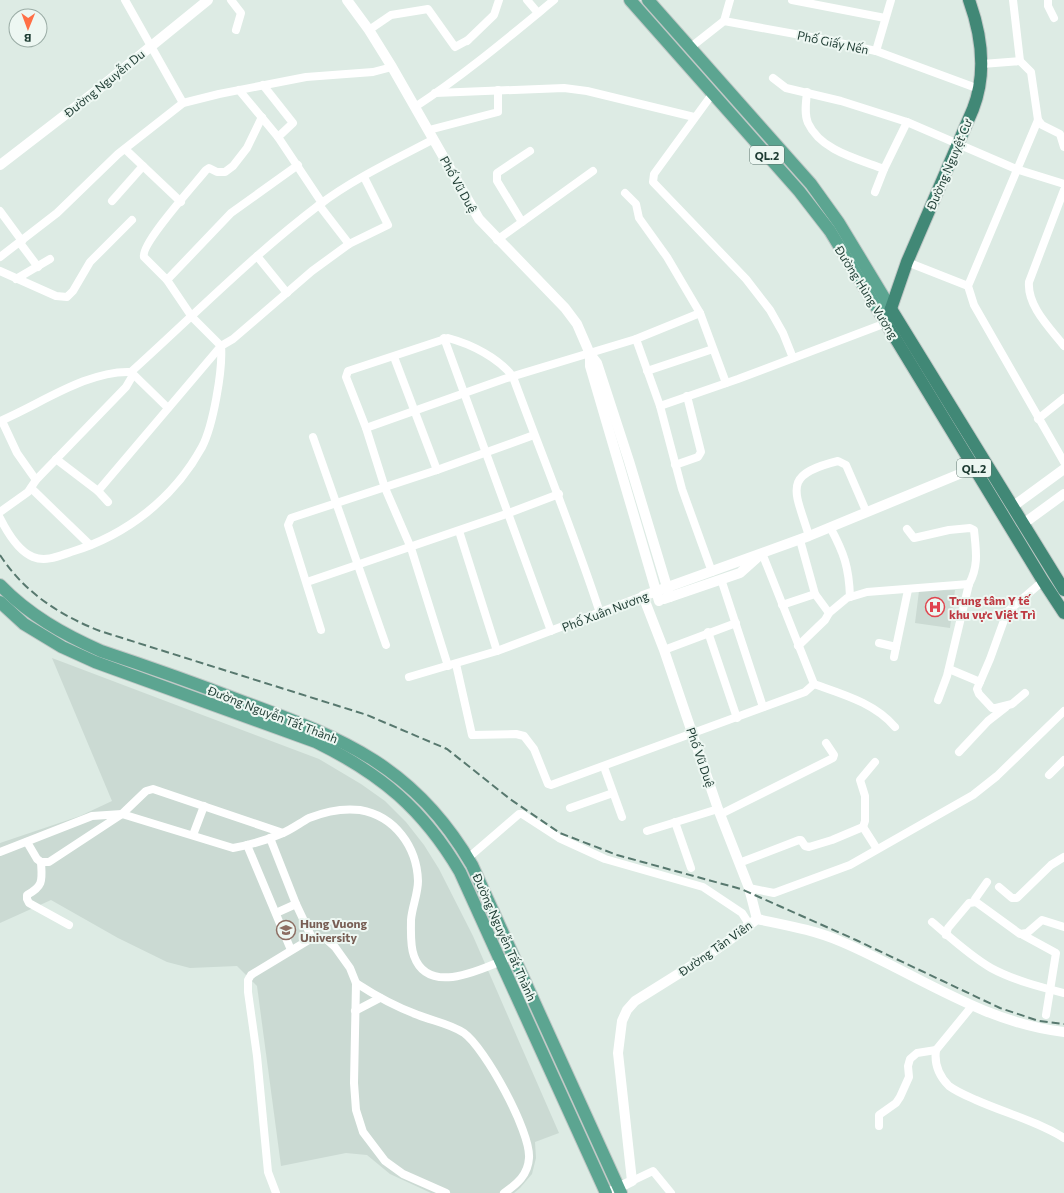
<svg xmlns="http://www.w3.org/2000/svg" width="1064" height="1193" font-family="Commissioner,sans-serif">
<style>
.built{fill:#cbdad3}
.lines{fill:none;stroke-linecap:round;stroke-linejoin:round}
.primary-casing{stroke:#c0c8c6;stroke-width:14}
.trunk-casing{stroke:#c0c8c6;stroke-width:14}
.minor{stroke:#fff;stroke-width:8}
.tertiary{stroke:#fff;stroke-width:10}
.primary{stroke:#5ca591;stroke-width:12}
.trunk{stroke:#418876;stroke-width:12}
.rail{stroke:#57786e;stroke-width:2;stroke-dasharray:8 4;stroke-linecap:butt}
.labels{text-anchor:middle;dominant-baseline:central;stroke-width:4;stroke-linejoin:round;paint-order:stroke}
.shield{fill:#edf7f2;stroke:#5b736c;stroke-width:1}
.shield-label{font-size:11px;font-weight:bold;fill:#1d3b32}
.street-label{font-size:12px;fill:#1d3b32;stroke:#edf7f2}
.health-label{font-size:12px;font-weight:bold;fill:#be3a42;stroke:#edf7f2;text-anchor:start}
.education-label{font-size:12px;font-weight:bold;fill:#785e54;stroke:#edf7f2;text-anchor:start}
</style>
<rect width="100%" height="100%" fill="#ddebe4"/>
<g class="built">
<path d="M955,590L950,628L915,623L919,591Z"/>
<path d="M52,658L319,759L361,784L385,801L406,822L424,845L439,869L473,936L559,1133L535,1142L536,1158L532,1174L520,1188L514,1193H431L390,1174L367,1155L346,1153L281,1166L257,986L237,966L190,968L167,962L118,938L51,900L0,923V843L80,816L112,801Z"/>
</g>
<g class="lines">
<defs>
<g id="primary">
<path d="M630,0L799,191L830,231L886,323"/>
<path d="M648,0L811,184L839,223L891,309"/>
<path d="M0,585C29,615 63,634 101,651C149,667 197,684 244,702C345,739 415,767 472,865L621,1193"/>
<path d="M0,602L24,624L62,647L95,662L316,742C381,774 423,809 460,872L606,1193"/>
</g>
<g id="trunk">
<path d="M969,0C982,36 987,73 973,109L907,262L886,323L1043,581L1064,613"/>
<path d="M891,309L1064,590"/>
</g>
</defs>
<use href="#primary" class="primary-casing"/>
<use href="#trunk" class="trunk-casing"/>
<g class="minor">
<path d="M125,0L183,103"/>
<path d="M231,0L241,13L236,30"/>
<path d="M527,0L538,13"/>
<path d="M792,0L885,18"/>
<path d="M1013,0L1020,61"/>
<path d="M1048,0V6L1054,18"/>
<path d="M724,21L730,0"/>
<path d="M369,30L391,15L428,9L455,47L468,40"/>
<path d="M467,41L494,15L499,0"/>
<path d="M691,47L724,21L817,38L876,51L979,89"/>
<path d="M876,51L891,0"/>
<path d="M982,64L1020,61L1031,72L1038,120L968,286L974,305L1064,462"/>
<path d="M773,78L786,88L841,101L907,122L1016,169L1064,184"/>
<path d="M263,85L293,123L278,137"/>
<path d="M239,90L278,137L322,203"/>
<path d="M807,92C806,102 804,114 808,123C821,151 858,159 884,169L907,122"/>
<path d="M435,93L564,88L587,91L694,117"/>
<path d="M713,93L654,174L653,182L746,279L770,310L783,333L793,358"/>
<path d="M415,107C464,75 509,37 554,0"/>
<path d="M262,117L247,148L233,166L225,172H217L209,168L206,170C196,183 140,244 144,257L167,280L231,213L298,165"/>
<path d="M1038,120L1042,125L1060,134L1064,147"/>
<path d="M429,130L498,112V90"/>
<path d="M125,149L181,202"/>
<path d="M1064,190L1029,282C1027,306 1050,328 1064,346"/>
<path d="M875,192L884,169"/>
<path d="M625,193L636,204L639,218L667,257L700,313L726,383"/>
<path d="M112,201L143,166"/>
<path d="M319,205L349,244"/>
<path d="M0,211L22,241"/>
<path d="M522,222L497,181V173L530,151"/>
<path d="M497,240L593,171"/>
<path d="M20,243L38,267"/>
<path d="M257,256L287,293"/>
<path d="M0,257L57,213L118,154L183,103L219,94L306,77L373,72L392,67"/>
<path d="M907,262L968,286"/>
<path d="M0,271L56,296L67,297L73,291L90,262L132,220"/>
<path d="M16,279L50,259"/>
<path d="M444,338L551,631"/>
<path d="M636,339L660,406L682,489L712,572"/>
<path d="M394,357L437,470"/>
<path d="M647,371L713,349"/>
<path d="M131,372L168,408"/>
<path d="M660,406L738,379L886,323"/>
<path d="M1038,419L1064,398"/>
<path d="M0,421C39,405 87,370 131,372C193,316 252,256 319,205C353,179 396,159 434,139"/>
<path d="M2,421L17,453L36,480"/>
<path d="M366,428L504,379L636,339L700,313"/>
<path d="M313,437L386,645"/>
<path d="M56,459L98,491"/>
<path d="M675,465L698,457L701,452L687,396"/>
<path d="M31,488L90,545"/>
<path d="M108,502L98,491L221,346L233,339L312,271L349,244L388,225L364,177"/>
<path d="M0,512L28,492L36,480L126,387L133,375"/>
<path d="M0,518C7,532 18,551 33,557C46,562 59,556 71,552C127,535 174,498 202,447C213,426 223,370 221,346L192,317L167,280"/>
<path d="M830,527C844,553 849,567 850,597"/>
<path d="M907,529L914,538L949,530L970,528L974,530C976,550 979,566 969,584L947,676L938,700"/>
<path d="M459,531L497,651"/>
<path d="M809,536C795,490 781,475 838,461L846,465L866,511"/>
<path d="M800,540L815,594L829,613"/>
<path d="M721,579L763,707"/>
<path d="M307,582L509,513L559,494"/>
<path d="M782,605L815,594"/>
<path d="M321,630L288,525L291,518L437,470L534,435"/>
<path d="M708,632L737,718"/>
<path d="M879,643L896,647"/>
<path d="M798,646L825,620L829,613L847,598L867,592L969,584"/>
<path d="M664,650L736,623"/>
<path d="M894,657L908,590"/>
<path d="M456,664L472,735L516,734L524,736L534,749L548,784L551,785L805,692L814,684L762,553"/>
<path d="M448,666L411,548L385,488L366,428L346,377L348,371L448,338C471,344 499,358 513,377C542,456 574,533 600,613"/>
<path d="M949,669L980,682"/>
<path d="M409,677L497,651L643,596"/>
<path d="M814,684C842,694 875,703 895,727"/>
<path d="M1025,693L1012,704L996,708H992L979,694L977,689L990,659L1007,612L1043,581"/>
<path d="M959,752L988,721L1006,707"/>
<path d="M604,767L622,817"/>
<path d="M1049,775L1064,760"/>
<path d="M570,808L613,793"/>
<path d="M721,814L833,758L834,755L826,743"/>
<path d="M675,822L691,868"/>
<path d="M863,827L877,849"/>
<path d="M647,831L718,809"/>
<path d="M193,835L204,806"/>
<path d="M270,838L296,904L312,938"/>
<path d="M27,842L37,859L41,862H49L122,814L146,791L153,789L283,833"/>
<path d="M247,845L291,950"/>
<path d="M0,852L92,816L122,814L233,848C250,845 267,840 283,833C292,829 300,823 309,818C324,812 343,808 360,810C395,816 417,847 418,881C418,894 412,907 411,920C411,931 410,946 414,956C429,998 486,967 513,956"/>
<path d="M468,858L519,814H522L559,838L605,859L703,887L742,913L749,924"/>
<path d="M41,862C42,880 44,886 27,895V899L29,903L69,925"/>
<path d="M739,863L799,840H801L805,846L809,847L832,840L863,827L865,821V796L860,780L875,762"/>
<path d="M987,882L975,899L976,902L1020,934L1027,933L1042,920L1064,927"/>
<path d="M999,887L1012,898H1017L1051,865L1064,857"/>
<path d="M749,888L774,893L850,865L973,795L997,776L1064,711"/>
<path d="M276,913L296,904"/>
<path d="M932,922C951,938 970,956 991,968C1013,980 1040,987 1064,993"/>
<path d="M946,935L948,928L969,903L976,902"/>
<path d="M1023,935L1056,953L1046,1015"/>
<path d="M356,983C376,996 396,1007 418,1015C433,1021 451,1024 464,1033C485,1048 531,1132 529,1158C528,1175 517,1184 504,1193"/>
<path d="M972,1006L936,1050C934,1064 939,1076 949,1086C957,1092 967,1096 976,1100C1005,1113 1037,1121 1064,1138"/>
<path d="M355,1011L380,998"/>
<path d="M879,1126V1115L896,1103L900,1097L909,1077L908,1066L910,1059L917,1053L936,1050"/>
<path d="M632,1181L653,1171L671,1193"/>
<path d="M276,1193L268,1172L257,1056L248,992V980L251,975L312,938H325L335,947L350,968L356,983L354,1083L356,1110L363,1132L385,1161L403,1174L446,1193"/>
</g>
<g class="tertiary">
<path d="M347,0L369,30L392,67L479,219L565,308L577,324L590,354L597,363L629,461L670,597"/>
<path d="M0,165L96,91L208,0"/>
<path d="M590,354V366L659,601"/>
<path d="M1012,507L1064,469"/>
<path d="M1023,524L1064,494"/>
<path d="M664,599L740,573L759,556"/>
<path d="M757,919L749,888L718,809L664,650L643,596L809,536L974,468"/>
<path d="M608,1193L632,1181L618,1053L622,1021L627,1010L635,1001L699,961L727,942L757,919C785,925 815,930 842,942C915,973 983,1023 1064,1032"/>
</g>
<use href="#primary" class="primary"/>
<use href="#trunk" class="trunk"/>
<path class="rail" d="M0,555C24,592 59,615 100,631L367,715L447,749L510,799L560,833L617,855L741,889L856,940L1000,1008L1039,1021L1064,1024"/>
</g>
<defs>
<symbol id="hospital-ring" viewBox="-11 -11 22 22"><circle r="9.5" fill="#edf7f2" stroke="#e0444e" stroke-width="1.5"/><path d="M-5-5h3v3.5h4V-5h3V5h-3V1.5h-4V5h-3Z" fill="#e0444e"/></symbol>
<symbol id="university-ring" viewBox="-11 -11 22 22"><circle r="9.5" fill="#edf7f2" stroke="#8d6e63" stroke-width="1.5"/><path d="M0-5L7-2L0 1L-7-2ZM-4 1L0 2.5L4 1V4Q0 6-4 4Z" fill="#8d6e63"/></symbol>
</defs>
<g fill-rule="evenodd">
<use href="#hospital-ring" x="924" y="596" width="22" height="22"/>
<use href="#university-ring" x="275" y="919" width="22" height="22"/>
</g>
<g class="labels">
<g class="shield">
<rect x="750" y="146" width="34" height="18" rx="3"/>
<rect x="957" y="459" width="34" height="18" rx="3"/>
</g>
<g class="shield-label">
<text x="767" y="155">QL.2</text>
<text x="974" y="468">QL.2</text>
</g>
<g class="street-label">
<text transform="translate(833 42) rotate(12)">Phố Giấy Nến</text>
<text transform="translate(104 83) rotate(-39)">Đường Nguyễn Du</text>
<text transform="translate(949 164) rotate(-67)">Đường Nguyệt Cư</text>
<text transform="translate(459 184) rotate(61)">Phố Vũ Duệ</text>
<text transform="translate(867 292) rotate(58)">Đường Hùng Vương</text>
<text transform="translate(605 611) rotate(-21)">Phố Xuân Nương</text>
<text transform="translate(273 714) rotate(21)">Đường Nguyễn Tất Thành</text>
<text transform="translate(701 757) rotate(71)">Phố Vũ Duệ</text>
<text transform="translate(505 937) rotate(66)">Đường Nguyễn Tất Thành</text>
<text transform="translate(715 948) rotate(-35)">Đường Tản Viên</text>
</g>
<g class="health-label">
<text x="949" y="600">Trung tâm Y tế<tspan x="949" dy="14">khu vực Việt Trì</tspan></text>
</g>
<g class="education-label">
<text x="300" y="923">Hung Vuong<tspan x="300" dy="14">University</tspan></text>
</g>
</g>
<g transform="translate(28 28) rotate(181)"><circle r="19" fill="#edf7f2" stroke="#9aaca5"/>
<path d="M0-3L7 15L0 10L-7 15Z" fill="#ff6f46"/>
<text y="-6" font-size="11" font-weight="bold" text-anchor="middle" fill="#1d3b32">B</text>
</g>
</svg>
